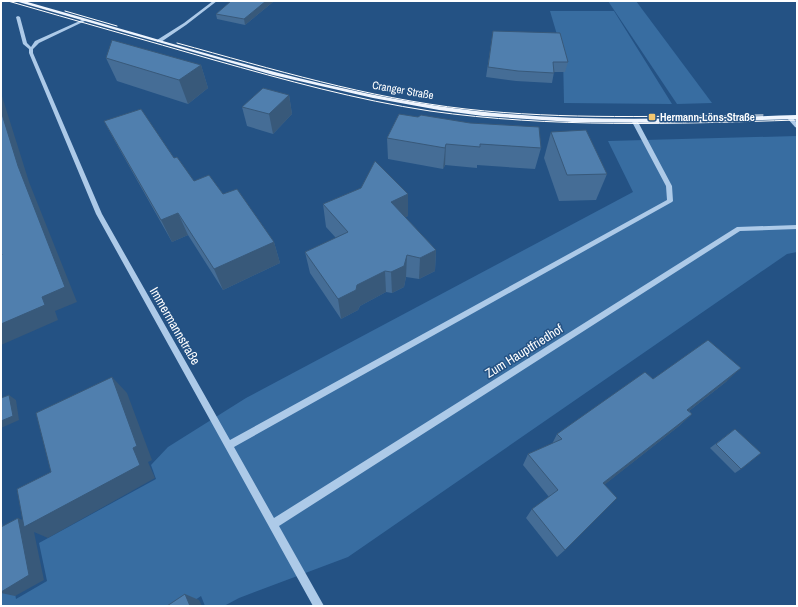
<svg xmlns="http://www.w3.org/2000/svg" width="798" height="607" font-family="'Archivo Narrow',sans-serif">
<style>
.green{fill:#386da1}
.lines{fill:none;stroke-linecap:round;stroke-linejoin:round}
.minor{fill:#adcae8;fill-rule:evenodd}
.major{fill:#eff5fe;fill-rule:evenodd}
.tram{stroke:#fff;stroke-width:1}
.wall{fill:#456d96}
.shaded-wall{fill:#38597a}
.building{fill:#507fae;stroke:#38597a}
.poi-dot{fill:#f3c770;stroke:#245284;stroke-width:1.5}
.labels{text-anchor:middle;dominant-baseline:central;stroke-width:3;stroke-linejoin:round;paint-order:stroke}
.far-street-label{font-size:11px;fill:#fff;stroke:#245284}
.far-poi-label{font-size:11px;font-weight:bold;fill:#fff;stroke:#245284;text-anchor:start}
.street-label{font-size:13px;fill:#fff;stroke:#245284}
</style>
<rect width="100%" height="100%" fill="#245284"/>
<g class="green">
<path d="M608,1H636L712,103L677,104Z"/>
<path d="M550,11H614L672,104L564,103L563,55Z"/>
<path d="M797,136V252L787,254L348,557L239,598L224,606H205L201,596L186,606H1V517L16,599L47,581L39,543L156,479L151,465L168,447L246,398L633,192L608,141Z"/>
</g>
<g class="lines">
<g class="minor">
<path d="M213,1H217L186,25L161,42H157V40L184,23Z"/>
<path d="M18,16L20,17L27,43L31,47L35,41L84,19L87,20L39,43L33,49V53L102,214L230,440L667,200L666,186L631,120L632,119L637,120L672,186L673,201L672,202L234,447L274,518L737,227L797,225V229L740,231L279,526L324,606H313L96,214L29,53V49L23,44L16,17Z"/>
<path d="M790,116L792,117L797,123V128L795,127L787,118Z"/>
</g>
<path class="major" d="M15,1H24C161,39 297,85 438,106C557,124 677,119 797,115V119L662,123L572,122L483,116L439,110L373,98L273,75Z"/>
<g class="tram">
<path d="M8,1C77,21 145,40 214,60C285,80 357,100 430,111C551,128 675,124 797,120"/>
<path d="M65,11L117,26"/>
<path d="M177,43C272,69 368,98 466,109C565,120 664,116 763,115"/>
</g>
</g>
<g class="wall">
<path d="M273,2L245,25L217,19L216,14Z"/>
<path d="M493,31L568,62L565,72H554L552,83L516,81L486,77Z"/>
<path d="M106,58L201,65L208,88L188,104L117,81Z"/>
<path d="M289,95L292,114L273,134L247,126L242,107Z"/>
<path d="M104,121L174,158L194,181L223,194L274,242L280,263L223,290L188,235L172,242L116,143Z"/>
<path d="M551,132L607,174L596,200L559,201L544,158Z"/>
<path d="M387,138L541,148L535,169L477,165V168L445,165L443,169L388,159Z"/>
<path d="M408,194V216L405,217L436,250L435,271L419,279L406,277L404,287L392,293L386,292L360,306L358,310L341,319L310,273L305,252L336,238L326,227L323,204Z"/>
<path d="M727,381L689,411L692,414L679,426L605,484L565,550L557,557L526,518L532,509L549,497L523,465L528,454L552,444L557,434Z"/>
<path d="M735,429L741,469L735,473L710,448Z"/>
</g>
<g class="shaded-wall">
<path d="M266,1H272L273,2L245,25L244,19Z"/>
<path d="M201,65L208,88L188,104L179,80Z"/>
<path d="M1,93L29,182L77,302L55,311L58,320L1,345V324L42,297L1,111Z"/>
<path d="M289,95L292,114L273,134L269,114Z"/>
<path d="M446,144L445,165L443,169L445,148Z"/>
<path d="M408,194V216L391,224V202Z"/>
<path d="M178,213L188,235L172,242L161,220Z"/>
<path d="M274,242L280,263L223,290L214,269Z"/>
<path d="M436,250L435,271L419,279L420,258Z"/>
<path d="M407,255L406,277L404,287L392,293L391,272Z"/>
<path d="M385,271L386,292L360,306L358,310L341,319L338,299L357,285Z"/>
<path d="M741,368L727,381L675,422L687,410Z"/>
<path d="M112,377L127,393L152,460L148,462L155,478L48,538L34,532L44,580L15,596L1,593L18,518L31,524L133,448Z"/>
<path d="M9,395L16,400L19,420L1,428V421Z"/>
<path d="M692,414L679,426L594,493L603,483Z"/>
<path d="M185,594L199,600L202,606H190Z"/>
</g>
<g class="building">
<path d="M231,1H266L244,19L216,14Z"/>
<path d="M493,31L560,33L568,62H553L554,73L518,71L488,67Z"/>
<path d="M112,40L201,65L179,80L106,58Z"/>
<path d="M263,88L289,95L269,114L242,107Z"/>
<path d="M141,109L174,158L177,157L194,181L209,175L223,194L237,189L274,242L214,269L178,213L161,220L104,121Z"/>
<path d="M1,111L18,166L65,287L42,297L45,305L1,324V256L2,255L1,252Z"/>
<path d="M399,114L418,117L421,115L470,123L539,127L541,148L480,144V147L446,144L445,148L387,138Z"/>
<path d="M586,130L607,174L567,175L551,132Z"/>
<path d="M375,161L408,194L391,202L436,250L420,258L407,255L404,266L391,272L385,271L357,285L356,290L338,299L305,252L348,232L323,204L361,188Z"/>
<path d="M708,340L741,368L687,410L692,414L603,483L617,498L565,550L532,509L558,490L528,454L562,439L557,434L645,372L653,379Z"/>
<path d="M112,377L137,446L133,448L140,465L24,527L17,489L51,472L36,413Z"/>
<path d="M9,395L13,416L1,421V398Z"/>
<path d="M735,429L761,453L741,469L716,444Z"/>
<path d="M18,518L29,575L1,592V527Z"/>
<path d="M185,594L190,606H167Z"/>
</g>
<rect class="poi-dot" x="648" y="113" width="8" height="8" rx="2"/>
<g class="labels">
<g class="far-street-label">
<text transform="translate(403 90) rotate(10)">Cranger Straße</text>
</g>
<g class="far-poi-label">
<text x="660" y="117">Hermann-Löns-Straße</text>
</g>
<g class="street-label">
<text transform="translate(175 326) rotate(60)">Immermannstraße</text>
<text transform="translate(524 351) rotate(-32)">Zum Hauptfriedhof</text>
</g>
</g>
<rect width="798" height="607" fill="none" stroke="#ffffff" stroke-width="4"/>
</svg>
